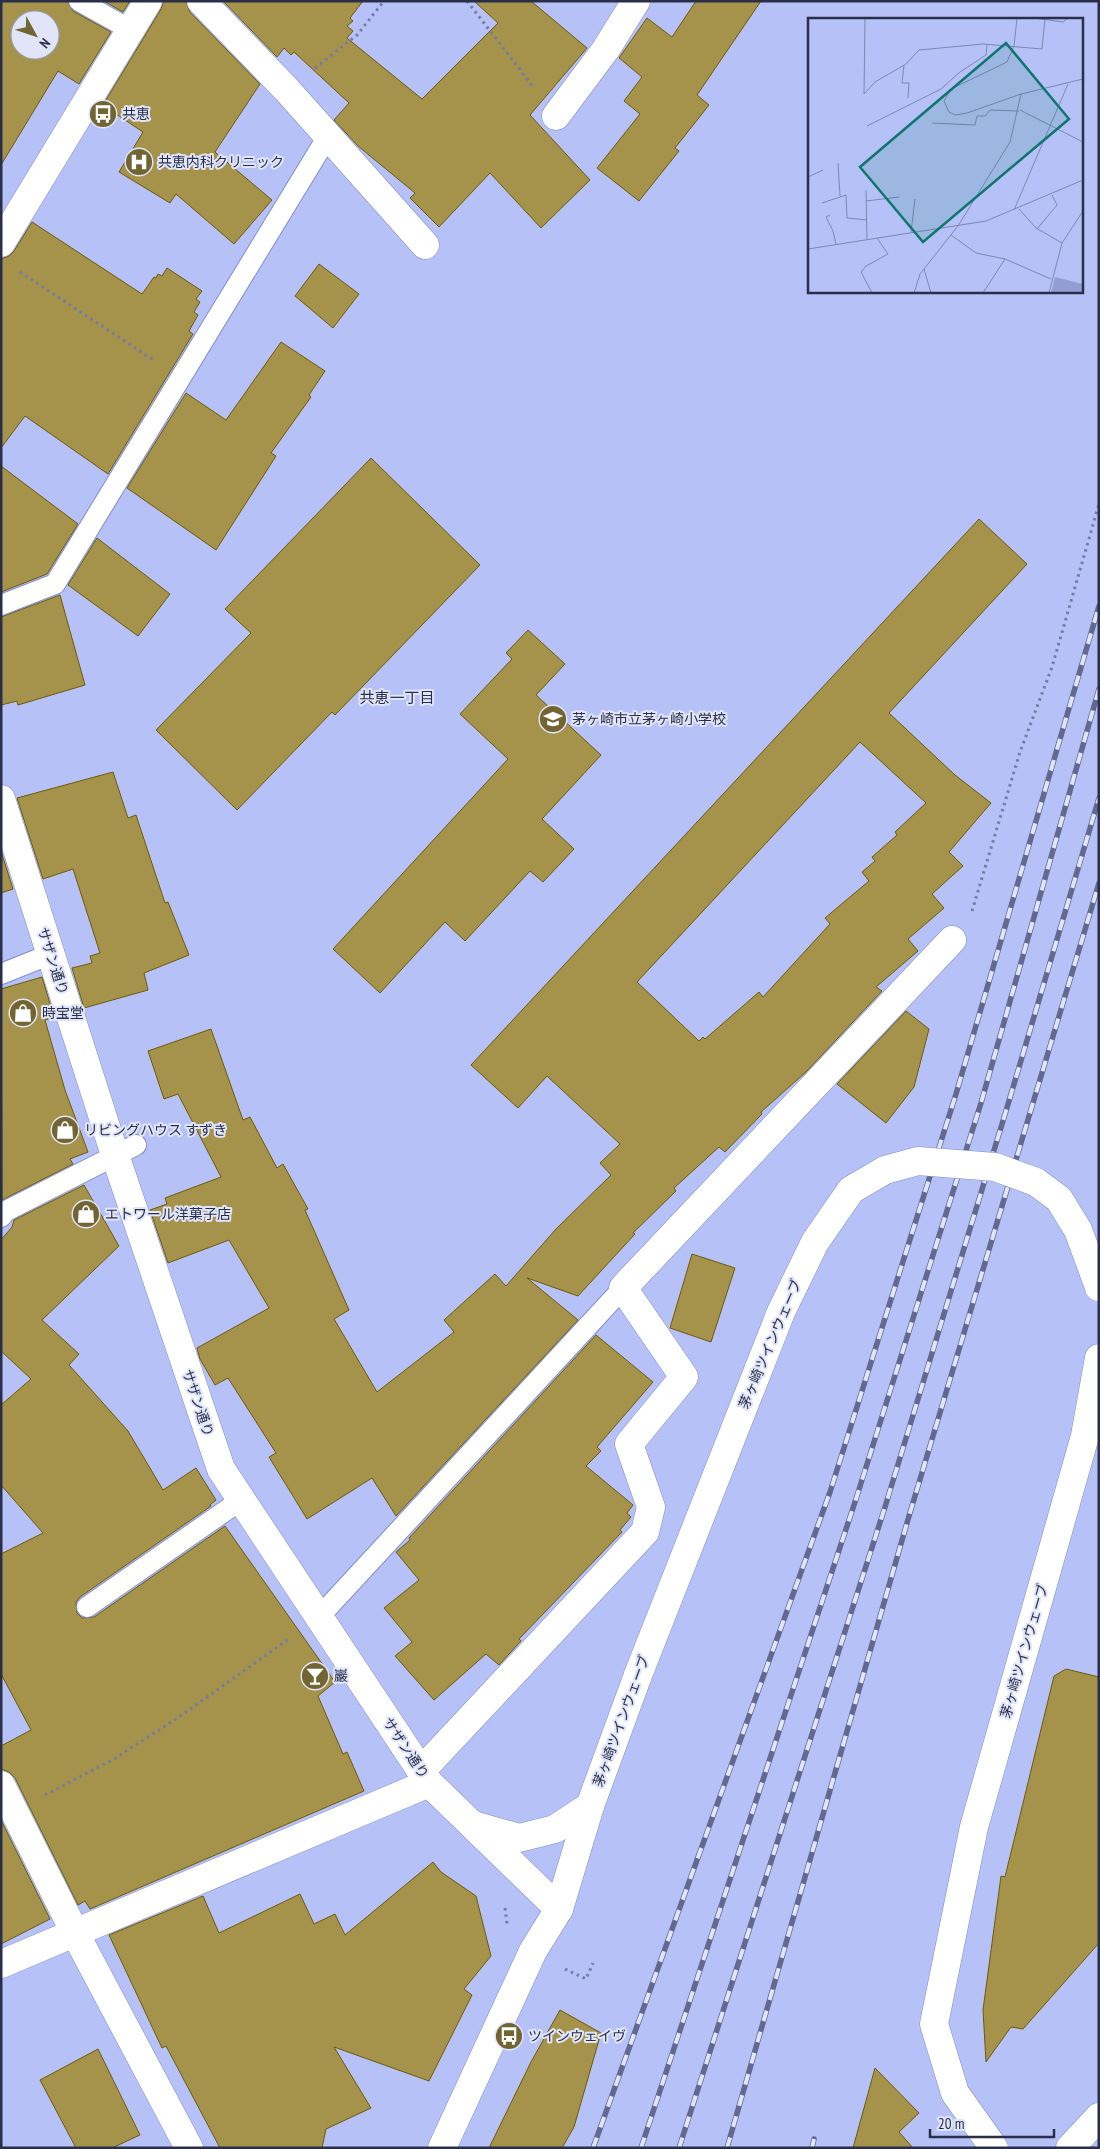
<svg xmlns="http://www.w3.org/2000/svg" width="1100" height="2149" font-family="'PT Sans Narrow','Noto Sans JP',sans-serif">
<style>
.building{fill:#a6934b;stroke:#6d5a05;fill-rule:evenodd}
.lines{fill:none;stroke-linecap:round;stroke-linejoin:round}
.lane-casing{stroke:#818ecd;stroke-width:22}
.street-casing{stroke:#818ecd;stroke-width:29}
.secondary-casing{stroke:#818ecd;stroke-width:29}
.path{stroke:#747ca5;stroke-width:3;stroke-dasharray:2.5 4;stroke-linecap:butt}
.lane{stroke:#fff;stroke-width:20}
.street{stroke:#fff;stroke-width:28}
.secondary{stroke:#fff;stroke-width:28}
.rail-casing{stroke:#61698e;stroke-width:5.5}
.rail{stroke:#e0e5fa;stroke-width:4;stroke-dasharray:11;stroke-linecap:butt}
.secondary-bridge-casing{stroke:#818ecd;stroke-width:29;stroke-linecap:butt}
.secondary-bridge{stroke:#fff;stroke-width:28}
.labels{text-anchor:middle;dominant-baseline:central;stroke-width:4;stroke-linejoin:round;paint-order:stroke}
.poi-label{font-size:14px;fill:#2a2f49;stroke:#e0e5fa;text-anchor:start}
.street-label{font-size:14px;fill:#2a2f49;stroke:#e0e5fa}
.neighbourhood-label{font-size:15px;fill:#2a2f49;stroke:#e0e5fa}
.inset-road{fill:none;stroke:#7e87b1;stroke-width:1}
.view{fill:#0f766e;fill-opacity:0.15;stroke:#0f766e;stroke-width:2.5}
.inset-edge{fill:none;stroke:#2a2f49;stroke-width:2.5}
</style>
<rect width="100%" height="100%" fill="#b6c2f7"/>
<g class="building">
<path d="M1,1H67L73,11L111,32L79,84L58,71L1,165ZM20,20H50V50H20Z"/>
<path d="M104,1H130L123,12Z"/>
<path d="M164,1H186L190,12L260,84L215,152L272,200L234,244L176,194L170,203L119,172L143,132L113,112L116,107L106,100L161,9Z"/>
<path d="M223,1H363L350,18L353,21L347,26L353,31L347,38L422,99L498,23L474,1H531L587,48L530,115L590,180L541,228L490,173L439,227L410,198L415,193L358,146L334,120L349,103L294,52L291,55L284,48L277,57Z"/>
<path d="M696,1H761L697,95L709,105L675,148L679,151L639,201L597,168L640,114L624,101L642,77L619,58L647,18L672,37Z"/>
<path d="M32,222L142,294L154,277L156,278L158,274L162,276L167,268L202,291L196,299L200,302L194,312L198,315L189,331L193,334L108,474L25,416L1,448V259L9,256L14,251Z"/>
<path d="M319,264L359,294L333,328L295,296Z"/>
<path d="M281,342L325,371L309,395L311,397L271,453L276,456L216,550L127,488L186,393L226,420Z"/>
<path d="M371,458L480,565L335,715L332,712L237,810L156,730L251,633L225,609Z"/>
<path d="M1,466L78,524L47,574L1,592Z"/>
<path d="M979,519L1027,564L889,713L955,775L991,803L949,852L963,866L932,894L944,908L908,939L918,951L876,987L882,991L806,1072L761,1112L762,1114L725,1152L719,1147L674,1188L676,1191L633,1233L635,1234L578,1296L527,1278L578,1320L396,1516L372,1478L307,1519L269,1457L276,1453L228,1378L215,1385L200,1359L197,1348L269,1308L229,1240L168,1263L150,1210L167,1204L165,1198L221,1177L178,1094L164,1099L148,1051L211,1029L243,1120L250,1117L277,1168L283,1164L308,1209L305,1210L349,1310L334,1319L377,1392L454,1332L444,1320L495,1274L506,1286L556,1229L611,1175L600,1163L620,1144L547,1076L518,1108L471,1065ZM860,742L926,803L895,832L897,835L872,857L875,861L862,872L869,881L825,918L830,924L763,997L759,992L705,1039L703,1037L699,1041L637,982Z"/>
<path d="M97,538L170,594L138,636L68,585Z"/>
<path d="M60,595L85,685L18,705L17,701L1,705V617Z"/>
<path d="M528,630L565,664L536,695L601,755L542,819L574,849L543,882L530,871L465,941L445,922L380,993L333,949L508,759L460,714L512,659L506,653Z"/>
<path d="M113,772L128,818L136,815L165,903L168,902L189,955L144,973L148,990L84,1008L72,968L92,963L90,956L100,953L73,869L43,879L17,798Z"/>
<path d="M1,851L13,889L1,893Z"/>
<path d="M42,977L54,1017L45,1020L65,1090L88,1152L70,1159L73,1164L2,1200L1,989Z"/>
<path d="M906,1011L929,1029L914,1087L886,1123L837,1084Z"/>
<path d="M84,1185L119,1246L42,1320L79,1354L69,1365L128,1431L163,1490L196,1468L216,1500L210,1505L211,1506L80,1597L76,1602L77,1613L82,1618L94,1617L225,1526L335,1682L318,1696L343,1754L347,1752L364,1791L90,1909L85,1901L78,1905L15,1778L9,1772L1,1769V1746L31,1730L1,1674V1554L43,1533L1,1485V1405L31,1379L1,1351V1240L12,1227L14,1220Z"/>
<path d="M692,1254L735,1268L711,1342L670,1328Z"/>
<path d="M596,1335L653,1382L597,1447L601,1451L586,1466L633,1505L627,1513L631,1517L620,1530L622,1532L519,1639L521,1641L499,1665L486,1654L434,1700L395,1656L412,1642L384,1608L419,1580L396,1552L410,1540L409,1538Z"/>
<path d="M1066,1669L1099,1677V1943L1023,2029L1011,2027L986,2062L983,2010L1001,1876L1005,1877L1054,1676Z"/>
<path d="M1,1820L50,1919L1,1944Z"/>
<path d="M433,1862L441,1872L476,1896L491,1956L464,1989L472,1995L429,2081L334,2047L371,2108L326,2129L322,2148H220L166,2046L162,2048L109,1935L203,1896L219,1933L300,1894L314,1924L335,1914L345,1935Z"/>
<path d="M560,2010L601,2033L574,2127L562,2148H489L531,2062Z"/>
<path d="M98,2049L140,2135L112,2148H76L40,2080Z"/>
<path d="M875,2068L919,2113L899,2132L913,2148H853Z"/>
</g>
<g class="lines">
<defs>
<g id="lane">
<path d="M79,1L131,30"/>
<path d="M1,605L55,584L328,136"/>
<path d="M1,974L51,954"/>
<path d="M1,1217L6,1211L136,1145"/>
<path d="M87,1607L241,1500"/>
<path d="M319,1617L623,1288"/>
</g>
<g id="street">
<path d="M201,1L287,90L425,245"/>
<path d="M556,116L606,49L636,1"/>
<path d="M1,243L148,1"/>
<path d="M1,799L115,1155L221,1469L429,1783L559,1909"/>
<path d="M421,1771L645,1532L651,1507L629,1444L684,1377L623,1288L952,940"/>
<path d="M1,1785L75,1933L189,2148"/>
<path d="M473,1825L519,1838L555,1829L590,1806"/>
<path d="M1,1964L429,1783"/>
<path d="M442,2148L533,1951L559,1909L590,1806"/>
<path d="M1070,2148L1099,2117"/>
</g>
<g id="secondary">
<path d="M590,1806L638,1675"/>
<path d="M994,2148L955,2093L934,2024L974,1827L1085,1436L1099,1358"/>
</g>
</defs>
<use href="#lane" class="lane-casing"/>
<use href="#street" class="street-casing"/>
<use href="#secondary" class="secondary-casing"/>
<g class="path">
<path d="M467,1L534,88"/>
<path d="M315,68L357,35L384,1"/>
<path d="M20,272L155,361"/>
<path d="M972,911L1020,752L1052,667L1099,504"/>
<path d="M45,1795L114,1759L179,1717L290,1638"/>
<path d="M505,1908L507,1924"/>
<path d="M565,1969L586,1979L593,1963"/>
</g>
<use href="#lane" class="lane"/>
<use href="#street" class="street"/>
<use href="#secondary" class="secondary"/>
<defs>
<g id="rail">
<path d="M593,2148L830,1492L956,1094L1099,606"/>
<path d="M641,2148L856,1499L981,1103L1099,689"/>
<path d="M679,2148L885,1507L1006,1111L1099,798"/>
<path d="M727,2148L909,1516L1099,883"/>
<path d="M812,2148L814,2139"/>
</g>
</defs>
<use href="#rail" class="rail-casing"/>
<use href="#rail" class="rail"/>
<defs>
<path id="secondary-bridge" d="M638,1675L781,1312L815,1242L851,1190L885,1170L918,1161L995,1167L1036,1182L1059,1199L1078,1230L1099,1287"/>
</defs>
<use href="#secondary-bridge" class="secondary-bridge-casing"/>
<use href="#secondary-bridge" class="secondary-bridge"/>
</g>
<defs>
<symbol id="bus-disc" viewBox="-11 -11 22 22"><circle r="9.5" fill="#726532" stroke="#e0e5fa"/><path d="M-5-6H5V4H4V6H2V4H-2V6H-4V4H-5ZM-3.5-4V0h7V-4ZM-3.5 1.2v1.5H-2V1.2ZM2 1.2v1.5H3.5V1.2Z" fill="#fff"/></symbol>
<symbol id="hospital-disc" viewBox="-11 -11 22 22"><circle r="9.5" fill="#726532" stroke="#e0e5fa"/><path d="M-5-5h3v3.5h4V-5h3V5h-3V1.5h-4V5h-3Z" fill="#fff"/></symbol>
<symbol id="school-disc" viewBox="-11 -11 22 22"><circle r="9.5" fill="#726532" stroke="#e0e5fa"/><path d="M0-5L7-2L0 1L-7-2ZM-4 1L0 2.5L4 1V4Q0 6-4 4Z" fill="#fff"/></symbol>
<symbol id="shop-disc" viewBox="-11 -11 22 22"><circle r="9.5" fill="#726532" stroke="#e0e5fa"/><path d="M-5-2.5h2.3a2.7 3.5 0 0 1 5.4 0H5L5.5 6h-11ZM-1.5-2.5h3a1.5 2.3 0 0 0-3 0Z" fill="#fff"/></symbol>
<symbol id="bar-disc" viewBox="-11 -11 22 22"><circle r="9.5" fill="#726532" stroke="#e0e5fa"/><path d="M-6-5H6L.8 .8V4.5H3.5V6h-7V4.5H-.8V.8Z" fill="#fff"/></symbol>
</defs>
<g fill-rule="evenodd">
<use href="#bus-disc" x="87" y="98" width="32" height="32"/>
<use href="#hospital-disc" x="123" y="146" width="32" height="32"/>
<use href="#school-disc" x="537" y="703" width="32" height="32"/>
<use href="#shop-disc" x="7" y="997" width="32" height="32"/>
<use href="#shop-disc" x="49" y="1114" width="32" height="32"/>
<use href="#shop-disc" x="70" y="1198" width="32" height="32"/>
<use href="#bar-disc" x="299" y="1660" width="32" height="32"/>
<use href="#bus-disc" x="493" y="2020" width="32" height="32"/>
</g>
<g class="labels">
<g class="poi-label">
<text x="122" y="114">共恵</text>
<text x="158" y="162">共恵内科クリニック</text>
<text x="572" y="719">茅ヶ崎市立茅ヶ崎小学校</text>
<text x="42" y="1013">時宝堂</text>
<text x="84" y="1130">リビングハウス すずき</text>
<text x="105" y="1214">エトワール洋菓子店</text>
<text x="334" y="1676">巖</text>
<text x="528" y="2036">ツインウェイヴ</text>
</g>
<g class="street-label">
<text transform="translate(53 961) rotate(72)">サザン通り</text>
<text transform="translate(770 1344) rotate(-67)">茅ヶ崎ツインウェーブ</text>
<text transform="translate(198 1403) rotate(71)">サザン通り</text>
<text transform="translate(1024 1651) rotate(-74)">茅ヶ崎ツインウェーブ</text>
<text transform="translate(621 1721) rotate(-70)">茅ヶ崎ツインウェーブ</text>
<text transform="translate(406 1748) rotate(56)">サザン通り</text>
</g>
<g class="neighbourhood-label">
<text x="397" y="697">共恵一丁目</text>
</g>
</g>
<g transform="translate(808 18)">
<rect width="275" height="275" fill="#b6c2f7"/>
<path d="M247,259L275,266V275H243Z" fill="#919dd3"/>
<path class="inset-road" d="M209,0L206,28L199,44L143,71L136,83L141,94L147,97L159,95L213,76L275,61M226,0L255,4L260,0M96,47L94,65H101L100,80M56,76L67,64L98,46L111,32L175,26L234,31L237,0M56,76L57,0M212,92L275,124M124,105L167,107L169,98H177L182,92L211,93M59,108L133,71L152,54L178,37L179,27M30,145L32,178M0,159L15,152M58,172L59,221M58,183L91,179M14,185L38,177L39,200L59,202M211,191L228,210L254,225M206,192L260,66M22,197L18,199L25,213L28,226M229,211L249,187L244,177M103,214L107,181M143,217L168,235L197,241L243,261M0,231L178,203L275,162M116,251L123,275M64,275L53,254L58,248L80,236L69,220M106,275L112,256L150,208L202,124L213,76M175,275L197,241M241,275L254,225L275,193"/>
<path class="view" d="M198,25L261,101L115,224L52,149Z"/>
<rect width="275" height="275" class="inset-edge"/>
</g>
<rect width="1100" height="2149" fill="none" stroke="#2a2f49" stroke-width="5"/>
<g transform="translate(35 35) rotate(130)"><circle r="24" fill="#e0e5fa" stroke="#979cb3"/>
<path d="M0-4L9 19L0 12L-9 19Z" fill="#726532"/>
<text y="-8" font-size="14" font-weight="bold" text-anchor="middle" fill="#2a2f49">N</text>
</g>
<path d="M930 2129v8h124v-8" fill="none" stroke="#2a2f49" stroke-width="2.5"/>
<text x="938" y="2129" font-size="15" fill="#2a2f49" stroke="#e0e5fa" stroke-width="4" paint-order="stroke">20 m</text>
</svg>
